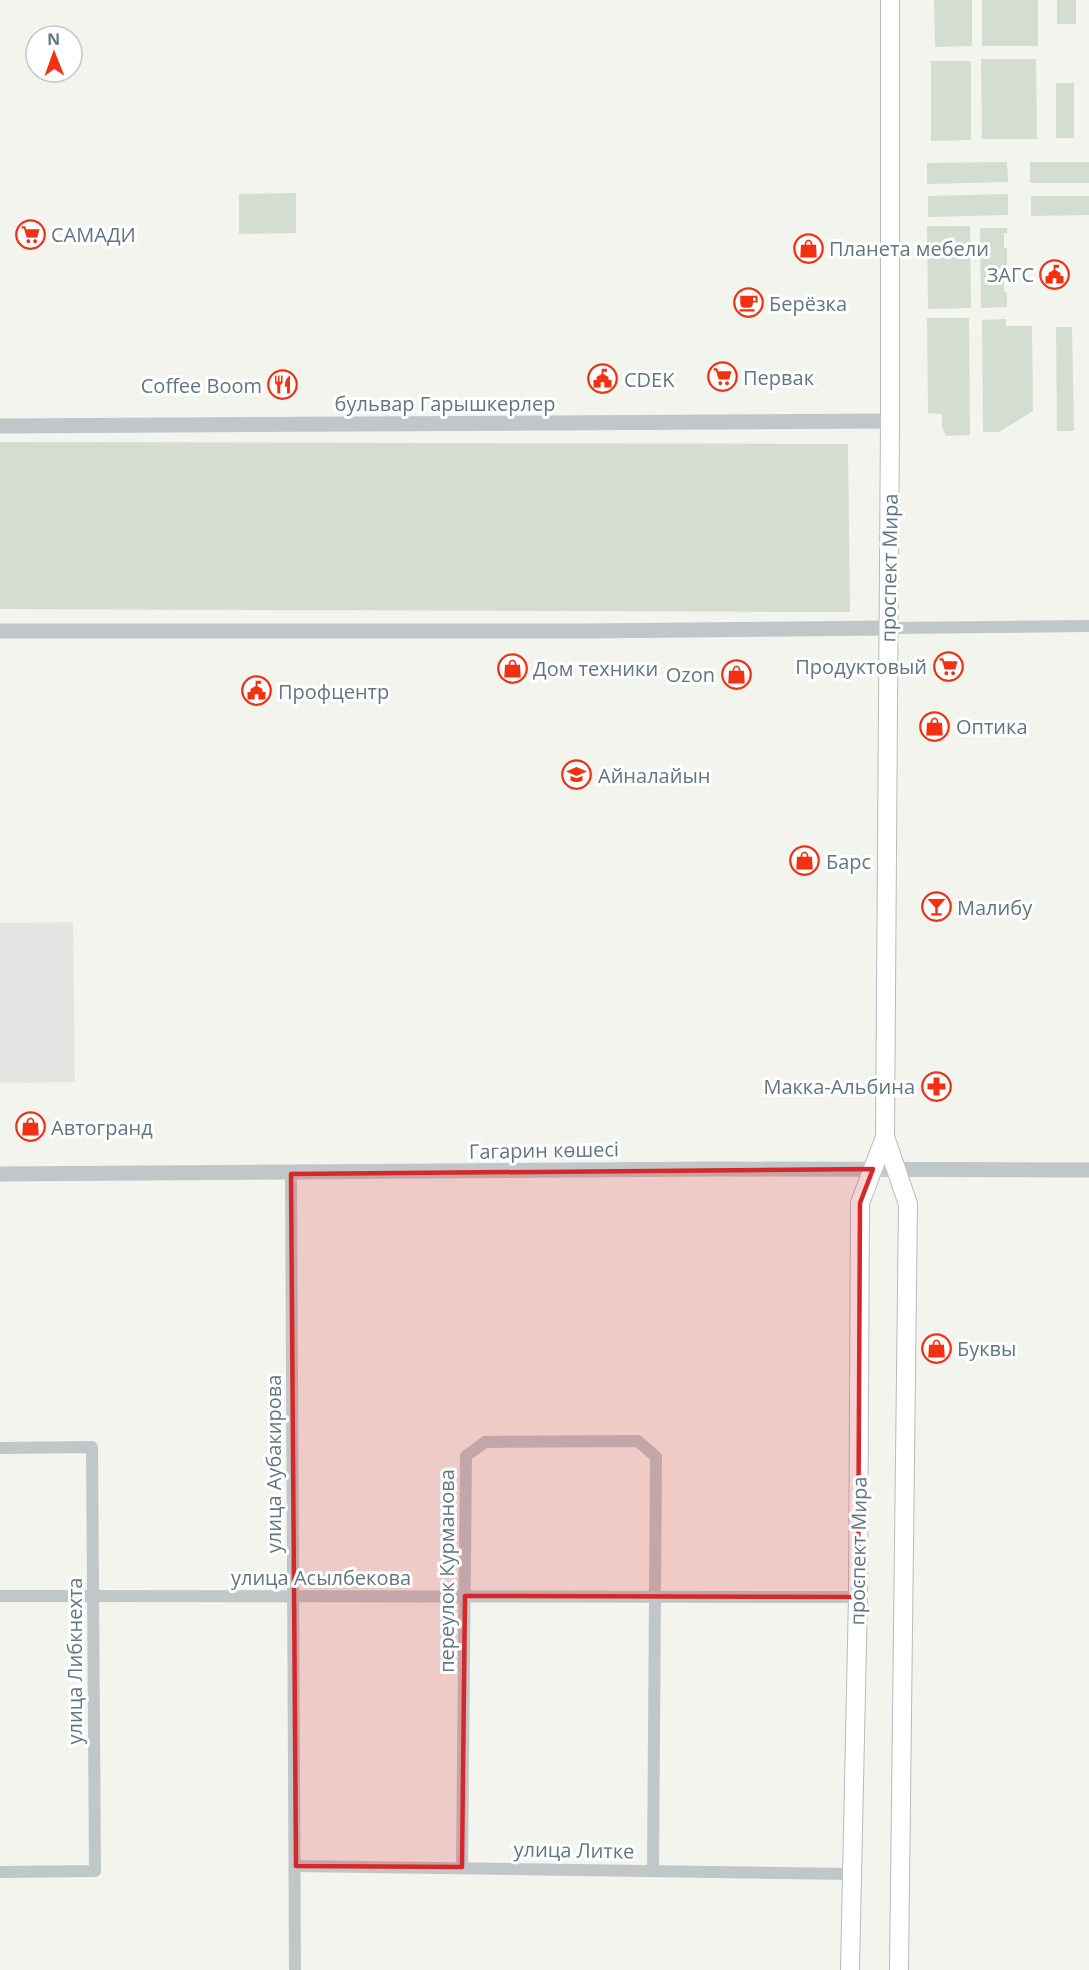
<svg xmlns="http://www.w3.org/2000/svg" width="1089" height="1970" font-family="'Open Sans',sans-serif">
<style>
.built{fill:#e4e5e3}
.green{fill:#d5dcd0}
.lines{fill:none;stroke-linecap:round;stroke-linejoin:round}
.secondary-casing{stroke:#b5bbbf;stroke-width:20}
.minor{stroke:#c1c6c8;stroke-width:12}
.tertiary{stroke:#c1c6c8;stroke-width:15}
.secondary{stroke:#fff;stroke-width:18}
.marked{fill:#d62828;fill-opacity:0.2;stroke:#d62828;stroke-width:4.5;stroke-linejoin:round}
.labels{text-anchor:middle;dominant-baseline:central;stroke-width:6;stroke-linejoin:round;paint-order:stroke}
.poi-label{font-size:20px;fill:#607783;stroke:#fff;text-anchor:start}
.street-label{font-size:20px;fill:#607783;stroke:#fff}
</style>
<rect width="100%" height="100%" fill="#f4f4ef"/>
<path class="built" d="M73,922L75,1082L0,1083V923Z"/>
<g class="green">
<path d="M934,0H972V46L935,47Z"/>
<rect x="982" y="0" width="56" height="46"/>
<rect x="1057" y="0" width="19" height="24"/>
<path d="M981,59H1036L1037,139H982Z"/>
<path d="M931,61H971V140L931,141Z"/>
<rect x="1056" y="83" width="18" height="55"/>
<path d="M1007,162L1008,182L927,184V163Z"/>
<rect x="1030" y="162" width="59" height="21"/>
<path d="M296,193V233L239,234V194Z"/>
<path d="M1008,194V215L928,217V196Z"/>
<path d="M1031,196H1089V215L1031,216Z"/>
<path d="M927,226H970L971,308L928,309Z"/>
<path d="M980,228H1007V233H1004V248H1007V276L1004,277V291L1007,292V307L981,308Z"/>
<path d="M927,318H969L970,435L946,436L942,427V414L928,413Z"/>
<path d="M1006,319V326H1032L1033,411L999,432H983L982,320Z"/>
<path d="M1056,327H1072L1074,431H1057Z"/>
<path d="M0,442L848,444L850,612L0,609Z"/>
</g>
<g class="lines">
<defs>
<g id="secondary">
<path d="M890,0V421L885,1137L908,1204L899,1970"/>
<path d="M850,1970L858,1597L860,1203L885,1137"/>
</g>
</defs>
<use href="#secondary" class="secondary-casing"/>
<g class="minor">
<path d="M888,628L1089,626"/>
<path d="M291,1174L295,1970"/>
<path d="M0,1448L92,1447L95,1871L0,1872"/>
<path d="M0,1596L858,1597"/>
<path d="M296,1866L852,1874"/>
<path d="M462,1867L466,1456L485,1442L638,1441L656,1457L653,1870"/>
</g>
<g class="tertiary">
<path d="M0,426L890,421"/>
<path d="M0,631H587L888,628"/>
<path d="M0,1174L716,1169L1089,1170"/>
</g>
<use href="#secondary" class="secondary"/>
</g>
<path class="marked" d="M873,1169L860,1203L858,1597L465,1596L462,1867L296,1866L291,1174Z"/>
<defs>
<symbol id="supermarket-ring" viewBox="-11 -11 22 22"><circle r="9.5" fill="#fff" stroke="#f13112" stroke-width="1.5"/><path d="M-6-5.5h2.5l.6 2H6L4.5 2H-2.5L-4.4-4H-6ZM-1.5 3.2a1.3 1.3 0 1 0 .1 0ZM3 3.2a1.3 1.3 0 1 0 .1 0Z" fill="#f13112"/></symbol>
<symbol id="shop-ring" viewBox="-11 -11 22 22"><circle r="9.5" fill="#fff" stroke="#f13112" stroke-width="1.5"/><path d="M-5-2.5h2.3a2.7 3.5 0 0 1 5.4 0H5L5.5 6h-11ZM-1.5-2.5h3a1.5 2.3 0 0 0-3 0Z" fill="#f13112"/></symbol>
<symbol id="civic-ring" viewBox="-11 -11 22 22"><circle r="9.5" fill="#fff" stroke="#f13112" stroke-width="1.5"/><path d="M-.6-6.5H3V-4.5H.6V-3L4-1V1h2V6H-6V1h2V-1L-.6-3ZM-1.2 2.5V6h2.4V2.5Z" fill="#f13112"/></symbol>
<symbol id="cafe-ring" viewBox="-11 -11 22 22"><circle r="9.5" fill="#fff" stroke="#f13112" stroke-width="1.5"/><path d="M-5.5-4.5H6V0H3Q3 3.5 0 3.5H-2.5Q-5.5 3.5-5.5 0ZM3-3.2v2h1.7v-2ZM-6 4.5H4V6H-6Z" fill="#f13112"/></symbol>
<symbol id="restaurant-ring" viewBox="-11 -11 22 22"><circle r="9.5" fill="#fff" stroke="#f13112" stroke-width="1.5"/><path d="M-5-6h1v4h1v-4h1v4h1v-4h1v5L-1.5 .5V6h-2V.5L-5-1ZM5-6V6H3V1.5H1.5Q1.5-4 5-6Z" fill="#f13112"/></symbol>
<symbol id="school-ring" viewBox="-11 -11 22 22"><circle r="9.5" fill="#fff" stroke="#f13112" stroke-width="1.5"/><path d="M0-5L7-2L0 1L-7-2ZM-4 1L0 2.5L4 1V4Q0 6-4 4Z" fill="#f13112"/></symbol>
<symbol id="bar-ring" viewBox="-11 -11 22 22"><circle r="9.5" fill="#fff" stroke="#f13112" stroke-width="1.5"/><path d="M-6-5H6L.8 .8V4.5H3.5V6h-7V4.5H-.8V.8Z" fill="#f13112"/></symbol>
<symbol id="pharmacy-ring" viewBox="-11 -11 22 22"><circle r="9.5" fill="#fff" stroke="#f13112" stroke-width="1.5"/><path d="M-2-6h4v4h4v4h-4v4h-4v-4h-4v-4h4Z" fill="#f13112"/></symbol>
</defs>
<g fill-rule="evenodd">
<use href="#supermarket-ring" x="14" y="218" width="33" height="33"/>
<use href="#shop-ring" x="792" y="232" width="33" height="33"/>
<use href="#civic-ring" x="1038" y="258" width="33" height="33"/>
<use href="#cafe-ring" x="732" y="286" width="33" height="33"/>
<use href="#supermarket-ring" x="706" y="360" width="33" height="33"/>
<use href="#civic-ring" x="586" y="362" width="33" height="33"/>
<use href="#restaurant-ring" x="266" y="368" width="33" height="33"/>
<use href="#supermarket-ring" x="932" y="650" width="33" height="33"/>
<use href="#shop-ring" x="496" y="652" width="33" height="33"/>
<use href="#shop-ring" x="720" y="658" width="33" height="33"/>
<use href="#civic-ring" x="240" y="674" width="33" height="33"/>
<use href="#shop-ring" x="918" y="710" width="33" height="33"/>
<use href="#school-ring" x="560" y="758" width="33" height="33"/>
<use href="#shop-ring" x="788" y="844" width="33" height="33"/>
<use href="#bar-ring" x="920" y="890" width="33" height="33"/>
<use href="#pharmacy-ring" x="920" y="1070" width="33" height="33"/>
<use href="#shop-ring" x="14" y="1110" width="33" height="33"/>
<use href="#shop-ring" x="920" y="1332" width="33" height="33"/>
</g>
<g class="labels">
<g class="poi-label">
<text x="51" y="234">САМАДИ</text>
<text x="829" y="248">Планета мебели</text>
<text x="1034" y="274" text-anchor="end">ЗАГС</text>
<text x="769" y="303">Берёзка</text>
<text x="743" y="377">Первак</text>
<text x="624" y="379">CDEK</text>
<text x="262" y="385" text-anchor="end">Coffee Boom</text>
<text x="927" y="666" text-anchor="end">Продуктовый</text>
<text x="533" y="668">Дом техники</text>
<text x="715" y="674" text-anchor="end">Ozon</text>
<text x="278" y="691">Профцентр</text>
<text x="956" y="726">Оптика</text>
<text x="598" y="775">Айналайын</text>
<text x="826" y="861">Барс</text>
<text x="957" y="907">Малибу</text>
<text x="915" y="1086" text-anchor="end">Макка-Альбина</text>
<text x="51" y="1127">Автогранд</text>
<text x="957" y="1348">Буквы</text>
</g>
<g class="street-label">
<text x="445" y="403">бульвар Гарышкерлер</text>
<text transform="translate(889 568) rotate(-89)">проспект Мира</text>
<text transform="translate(544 1150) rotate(-1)">Гагарин көшесі</text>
<text transform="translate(273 1464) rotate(-90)">улица Аубакирова</text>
<text transform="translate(858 1551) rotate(-89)">проспект Мира</text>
<text transform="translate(446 1571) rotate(-90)">переулок Курманова</text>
<text x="321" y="1577">улица Асылбекова</text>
<text transform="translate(74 1661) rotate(-90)">улица Либкнехта</text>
<text transform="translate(574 1850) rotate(1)">улица Литке</text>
</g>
</g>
<g transform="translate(54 54) rotate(359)"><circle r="28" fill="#ffffff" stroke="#bfc9cd" stroke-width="1.5"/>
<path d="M0-4.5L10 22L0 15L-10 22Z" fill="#f13112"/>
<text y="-9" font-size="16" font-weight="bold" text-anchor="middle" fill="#607783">N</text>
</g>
</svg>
